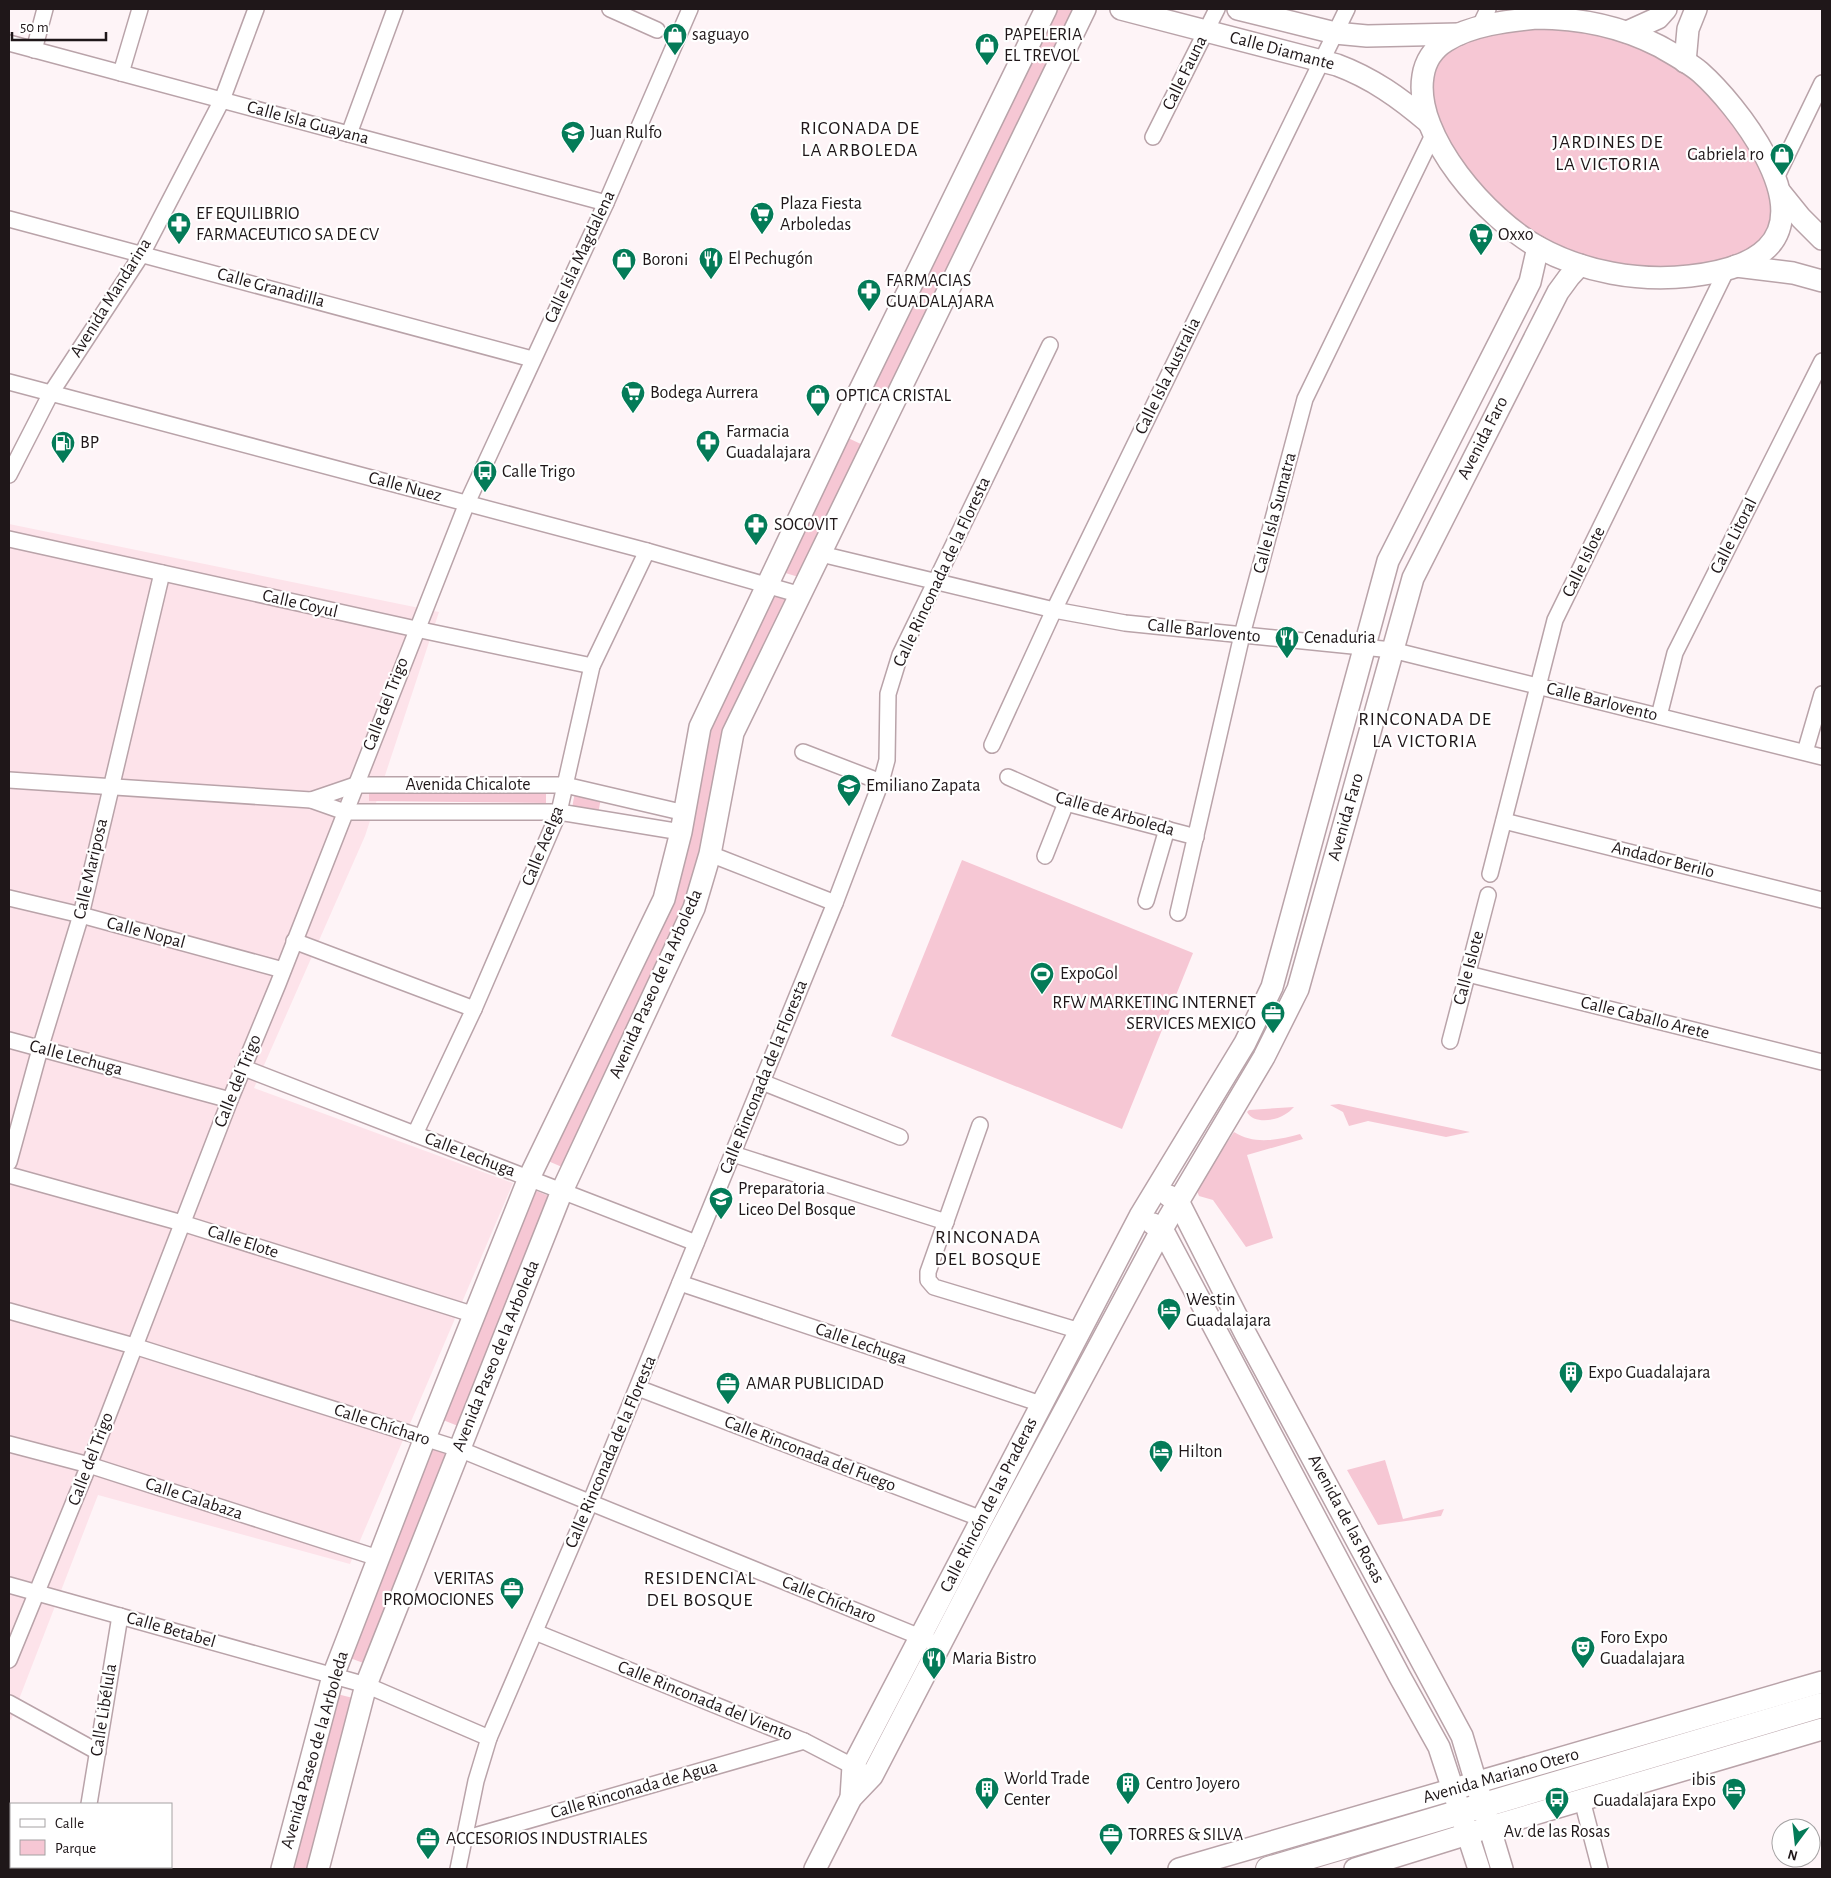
<svg xmlns="http://www.w3.org/2000/svg" width="1831" height="1878" font-family="'Alegreya Sans',sans-serif">
<style>
.built{fill:#fde3ea}
.green{fill:#f6c7d4}
.lines{fill:none;stroke-linecap:round;stroke-linejoin:round}
.street-casing{stroke:#b9a3a9;stroke-width:18}
.secondary-casing{stroke:#b9a3a9;stroke-width:24}
.primary-casing{stroke:#b9a3a9;stroke-width:26}
.street{stroke:#fff;stroke-width:15}
.secondary{stroke:#fff;stroke-width:21}
.primary{stroke:#fff;stroke-width:24}
.labels{text-anchor:middle;dominant-baseline:central;stroke-width:4.5;stroke-linejoin:round;paint-order:stroke}
.poi-label{font-size:18px;fill:#1f1719;stroke:#fff;text-anchor:start}
.street-label{font-size:18px;fill:#1f1719;stroke:#fff}
.neighbourhood-label{font-size:19px;letter-spacing:1px;fill:#1f1719;stroke:#fff}
</style>
<rect width="100%" height="100%" fill="#fef4f7"/>
<path class="built" d="M9,524L439,612L365,836L254,1088L513,1183L350,1564L98,1495L11,1720L9,1719Z"/>
<g class="green">
<path d="M1053,9H1076L888,398L869,389Z"/>
<path d="M1527,27L1585,30L1638,45L1684,71L1714,96L1758,160L1773,196L1774,218L1766,237L1736,260L1662,269L1617,263L1583,255L1549,242L1520,225L1473,178L1448,142L1431,97L1432,70L1440,56L1458,43L1488,35Z"/>
<path d="M846,437L865,446L802,578L782,572Z"/>
<path d="M771,594L790,601L727,731L691,901L562,1167L548,1161L676,885L707,726Z"/>
<path d="M369,790L546,792V803L369,801Z"/>
<path d="M575,792L601,798L598,814L572,808Z"/>
<path d="M962,860L1193,953L1122,1129L891,1036Z"/>
<path d="M1339,1104L1470,1132L1446,1137L1368,1121L1349,1126L1343,1112L1330,1105Z"/>
<path d="M1294,1107C1291,1110 1288,1113 1284,1115C1275,1121 1253,1124 1247,1112L1249,1110Z"/>
<path d="M1234,1132C1254,1145 1278,1140 1300,1134L1303,1139L1247,1155L1273,1238L1246,1247L1213,1200L1199,1196L1197,1191L1198,1186Z"/>
<path d="M534,1190L549,1196L458,1426L443,1420Z"/>
<path d="M432,1448L448,1455L366,1664L350,1658Z"/>
<path d="M1385,1460L1403,1519L1444,1509L1441,1516L1378,1525L1347,1470Z"/>
<path d="M337,1694L353,1698L309,1869H292Z"/>
</g>
<g class="lines">
<defs>
<g id="street">
<path d="M610,9L657,30"/>
<path d="M1479,28L1488,9"/>
<path d="M9,43L606,203"/>
<path d="M34,50L45,9"/>
<path d="M121,73L140,9"/>
<path d="M349,134L395,9"/>
<path d="M1153,137L1217,9"/>
<path d="M1776,178L1822,83"/>
<path d="M9,219L532,359"/>
<path d="M9,382L647,551L801,595"/>
<path d="M9,475L51,393L142,254L222,100L256,9"/>
<path d="M9,539L416,629L592,666"/>
<path d="M821,554L1054,610L1125,623L1392,650L1822,757"/>
<path d="M1659,716L1675,653L1822,361"/>
<path d="M992,745L1054,610L1347,9"/>
<path d="M803,752L881,782"/>
<path d="M1805,752L1822,694"/>
<path d="M1008,777L1066,803L1196,837"/>
<path d="M9,780L311,800L345,812H559L681,832"/>
<path d="M311,800L355,785H565L685,813"/>
<path d="M1504,821L1822,900"/>
<path d="M710,854L835,903"/>
<path d="M1045,856L1066,803"/>
<path d="M1490,874L1555,620L1727,269"/>
<path d="M9,898L81,915L283,970"/>
<path d="M1146,901L1167,829"/>
<path d="M1178,913L1242,635L1305,399L1433,135"/>
<path d="M294,941L474,1009"/>
<path d="M1468,974L1822,1062"/>
<path d="M9,1040L230,1100"/>
<path d="M1450,1041L1488,895"/>
<path d="M244,1068L696,1243"/>
<path d="M762,1082L900,1137"/>
<path d="M980,1125L928,1272V1280L934,1287L1080,1331"/>
<path d="M415,1134L474,1009L559,812L592,666L647,551"/>
<path d="M733,1154L946,1222"/>
<path d="M9,1162L40,1049L81,915L162,573"/>
<path d="M9,1175L182,1223L475,1315"/>
<path d="M680,1283L1041,1404"/>
<path d="M9,1311L134,1346L459,1449L930,1641"/>
<path d="M638,1388L982,1519"/>
<path d="M9,1444L89,1465L378,1558"/>
<path d="M9,1585L366,1685L489,1738"/>
<path d="M535,1632L804,1741L862,1771"/>
<path d="M9,1660L89,1465L230,1100L278,984L467,503L606,203L690,9"/>
<path d="M9,1703L98,1752"/>
<path d="M1582,1800L1600,1869"/>
<path d="M89,1804L120,1616"/>
<path d="M464,1839L804,1741"/>
<path d="M9,1841L11,1843"/>
<path d="M57,1867L61,1869"/>
<path d="M78,1869V1867"/>
<path d="M458,1869L476,1781L489,1738L590,1503L835,903L881,782L887,760L888,694L900,655L1050,345"/>
</g>
<g id="secondary">
<path d="M1121,9L1337,65C1372,78 1400,98 1428,122"/>
<path d="M1238,9L1335,33L1367,36L1459,34"/>
<path d="M1536,18C1579,18 1620,26 1659,46C1673,54 1688,62 1700,72C1736,104 1814,202 1767,248C1748,267 1716,273 1690,276C1639,282 1583,272 1538,247C1489,220 1413,137 1423,76C1425,62 1433,49 1446,41C1471,25 1507,21 1536,18Z"/>
<path d="M1627,32L1658,18L1666,9"/>
<path d="M1685,62L1688,29L1696,9"/>
<path d="M1780,192L1801,218L1822,239"/>
<path d="M1736,266L1793,273L1822,281"/>
<path d="M1169,1196L1178,1201L1245,1333L1462,1736L1502,1869"/>
<path d="M1153,1224L1162,1229L1400,1677L1439,1747L1479,1869"/>
<path d="M851,1798L853,1766L1140,1216L1245,1043L1272,987L1388,561L1530,282L1538,247"/>
<path d="M282,1869L333,1676L425,1438L529,1178L664,899L681,832L700,727L856,398L1046,9"/>
<path d="M318,1869L366,1685L383,1642L562,1191L694,908L710,854L733,733L1085,9"/>
<path d="M815,1869L851,1798L872,1776L981,1566L1162,1229L1264,1057L1298,989L1413,578L1558,292L1569,277L1580,265"/>
<path d="M1179,1869L1822,1682"/>
<path d="M1355,1869L1490,1827L1822,1729"/>
</g>
<path id="primary" d="M1268,1869L1822,1705"/>
</defs>
<use href="#street" class="street-casing"/>
<use href="#secondary" class="secondary-casing"/>
<use href="#primary" class="primary-casing"/>
<use href="#street" class="street"/>
<use href="#secondary" class="secondary"/>
<use href="#primary" class="primary"/>
</g>
<defs>
<symbol id="shop-pin" viewBox="-11 -11 22 30"><path d="M0 17L-7.5 6A9.5 9.5 0 1 1 7.5 6Z" fill="#047b58" stroke="#fff"/><path d="M-5-2.5h2.3a2.7 3.5 0 0 1 5.4 0H5L5.5 6h-11ZM-1.5-2.5h3a1.5 2.3 0 0 0-3 0Z" fill="#fff"/></symbol>
<symbol id="school-pin" viewBox="-11 -11 22 30"><path d="M0 17L-7.5 6A9.5 9.5 0 1 1 7.5 6Z" fill="#047b58" stroke="#fff"/><path d="M0-5L7-2L0 1L-7-2ZM-4 1L0 2.5L4 1V4Q0 6-4 4Z" fill="#fff"/></symbol>
<symbol id="supermarket-pin" viewBox="-11 -11 22 30"><path d="M0 17L-7.5 6A9.5 9.5 0 1 1 7.5 6Z" fill="#047b58" stroke="#fff"/><path d="M-6-5.5h2.5l.6 2H6L4.5 2H-2.5L-4.4-4H-6ZM-1.5 3.2a1.3 1.3 0 1 0 .1 0ZM3 3.2a1.3 1.3 0 1 0 .1 0Z" fill="#fff"/></symbol>
<symbol id="pharmacy-pin" viewBox="-11 -11 22 30"><path d="M0 17L-7.5 6A9.5 9.5 0 1 1 7.5 6Z" fill="#047b58" stroke="#fff"/><path d="M-2-6h4v4h4v4h-4v4h-4v-4h-4v-4h4Z" fill="#fff"/></symbol>
<symbol id="restaurant-pin" viewBox="-11 -11 22 30"><path d="M0 17L-7.5 6A9.5 9.5 0 1 1 7.5 6Z" fill="#047b58" stroke="#fff"/><path d="M-5-6h1v4h1v-4h1v4h1v-4h1v5L-1.5 .5V6h-2V.5L-5-1ZM5-6V6H3V1.5H1.5Q1.5-4 5-6Z" fill="#fff"/></symbol>
<symbol id="fuel-pin" viewBox="-11 -11 22 30"><path d="M0 17L-7.5 6A9.5 9.5 0 1 1 7.5 6Z" fill="#047b58" stroke="#fff"/><path d="M-5.5-6h7V0h2V4h1.3V-2.5L3-4.5l.8-.8L6-3V5H2.5V1h-1V6h-7ZM-4.2-4.7v3.2H.2V-4.7Z" fill="#fff"/></symbol>
<symbol id="bus-pin" viewBox="-11 -11 22 30"><path d="M0 17L-7.5 6A9.5 9.5 0 1 1 7.5 6Z" fill="#047b58" stroke="#fff"/><path d="M-5-6H5V4H4V6H2V4H-2V6H-4V4H-5ZM-3.5-4V0h7V-4ZM-3.5 1.2v1.5H-2V1.2ZM2 1.2v1.5H3.5V1.2Z" fill="#fff"/></symbol>
<symbol id="stadium-pin" viewBox="-11 -11 22 30"><path d="M0 17L-7.5 6A9.5 9.5 0 1 1 7.5 6Z" fill="#047b58" stroke="#fff"/><path d="M0-5a6.5 5 0 1 0 0 10a6.5 5 0 1 0 0-10ZM-3.5-1.8h7v3.6h-7Z" fill="#fff"/></symbol>
<symbol id="office-pin" viewBox="-11 -11 22 30"><path d="M0 17L-7.5 6A9.5 9.5 0 1 1 7.5 6Z" fill="#047b58" stroke="#fff"/><path d="M-6-3h4V-5.5h4V-3h4V5H-6ZM-1-4.5V-3h2v-1.5ZM-6 0V1H6V0Z" fill="#fff"/></symbol>
<symbol id="university-pin" viewBox="-11 -11 22 30"><path d="M0 17L-7.5 6A9.5 9.5 0 1 1 7.5 6Z" fill="#047b58" stroke="#fff"/><path d="M0-5L7-2L0 1L-7-2ZM-4 1L0 2.5L4 1V4Q0 6-4 4Z" fill="#fff"/></symbol>
<symbol id="hotel-pin" viewBox="-11 -11 22 30"><path d="M0 17L-7.5 6A9.5 9.5 0 1 1 7.5 6Z" fill="#047b58" stroke="#fff"/><path d="M-6-4.5h1.5V1H6V5H4.5V3h-9V5H-6ZM-4 0a1.8 1.8 0 1 1 3.6 0ZM.5 0V-2.5h3Q6-2.5 6 0Z" fill="#fff"/></symbol>
<symbol id="building-pin" viewBox="-11 -11 22 30"><path d="M0 17L-7.5 6A9.5 9.5 0 1 1 7.5 6Z" fill="#047b58" stroke="#fff"/><path d="M-4-6H4V6H1V3H-1V6H-4ZM-2.5-4.3h1.7v1.8h-1.7ZM.8-4.3h1.7v1.8H.8ZM-2.5-1h1.7V.8h-1.7ZM.8-1h1.7V.8H.8Z" fill="#fff"/></symbol>
<symbol id="theatre-pin" viewBox="-11 -11 22 30"><path d="M0 17L-7.5 6A9.5 9.5 0 1 1 7.5 6Z" fill="#047b58" stroke="#fff"/><path d="M-5-5.5Q0-4 5-5.5V0Q5 5 0 6Q-5 5-5 0ZM-3.3-2.5H-1v1.5H-3.3ZM1-2.5H3.3v1.5H1ZM-2.8 1Q0 5.5 2.8 1Z" fill="#fff"/></symbol>
</defs>
<g fill-rule="evenodd">
<use href="#shop-pin" x="661" y="21" width="28" height="38"/>
<use href="#shop-pin" x="973" y="31" width="28" height="38"/>
<use href="#school-pin" x="559" y="119" width="28" height="38"/>
<use href="#shop-pin" x="1768" y="141" width="28" height="38"/>
<use href="#supermarket-pin" x="748" y="200" width="28" height="38"/>
<use href="#pharmacy-pin" x="165" y="210" width="28" height="38"/>
<use href="#supermarket-pin" x="1467" y="221" width="28" height="38"/>
<use href="#restaurant-pin" x="697" y="245" width="28" height="38"/>
<use href="#shop-pin" x="610" y="246" width="28" height="38"/>
<use href="#pharmacy-pin" x="855" y="277" width="28" height="38"/>
<use href="#supermarket-pin" x="619" y="379" width="28" height="38"/>
<use href="#shop-pin" x="804" y="382" width="28" height="38"/>
<use href="#pharmacy-pin" x="694" y="428" width="28" height="38"/>
<use href="#fuel-pin" x="49" y="429" width="28" height="38"/>
<use href="#bus-pin" x="471" y="458" width="28" height="38"/>
<use href="#pharmacy-pin" x="742" y="511" width="28" height="38"/>
<use href="#restaurant-pin" x="1273" y="624" width="28" height="38"/>
<use href="#school-pin" x="835" y="772" width="28" height="38"/>
<use href="#stadium-pin" x="1028" y="960" width="28" height="38"/>
<use href="#office-pin" x="1259" y="999" width="28" height="38"/>
<use href="#university-pin" x="707" y="1185" width="28" height="38"/>
<use href="#hotel-pin" x="1155" y="1296" width="28" height="38"/>
<use href="#building-pin" x="1557" y="1359" width="28" height="38"/>
<use href="#office-pin" x="714" y="1370" width="28" height="38"/>
<use href="#hotel-pin" x="1147" y="1438" width="28" height="38"/>
<use href="#office-pin" x="498" y="1575" width="28" height="38"/>
<use href="#theatre-pin" x="1569" y="1634" width="28" height="38"/>
<use href="#restaurant-pin" x="920" y="1645" width="28" height="38"/>
<use href="#building-pin" x="1114" y="1770" width="28" height="38"/>
<use href="#building-pin" x="973" y="1775" width="28" height="38"/>
<use href="#hotel-pin" x="1720" y="1776" width="28" height="38"/>
<use href="#bus-pin" x="1543" y="1785" width="28" height="38"/>
<use href="#office-pin" x="1097" y="1821" width="28" height="38"/>
<use href="#office-pin" x="414" y="1825" width="28" height="38"/>
</g>
<g class="labels">
<g class="poi-label">
<text x="692" y="35">saguayo</text>
<text x="1004" y="35">PAPELERIA<tspan x="1004" dy="21">EL TREVOL</tspan></text>
<text x="590" y="133">Juan Rulfo</text>
<text x="1764" y="155" text-anchor="end">Gabriela ro</text>
<text x="780" y="204">Plaza Fiesta<tspan x="780" dy="21">Arboledas</tspan></text>
<text x="196" y="214">EF EQUILIBRIO<tspan x="196" dy="21">FARMACEUTICO SA DE CV</tspan></text>
<text x="1498" y="235">Oxxo</text>
<text x="728" y="259">El Pechugón</text>
<text x="642" y="260">Boroni</text>
<text x="886" y="281">FARMACIAS<tspan x="886" dy="21">GUADALAJARA</tspan></text>
<text x="650" y="393">Bodega Aurrera</text>
<text x="836" y="396">OPTICA CRISTAL</text>
<text x="726" y="432">Farmacia<tspan x="726" dy="21">Guadalajara</tspan></text>
<text x="80" y="443">BP</text>
<text x="502" y="472">Calle Trigo</text>
<text x="774" y="525">SOCOVIT</text>
<text x="1304" y="638">Cenaduria</text>
<text x="866" y="786">Emiliano Zapata</text>
<text x="1060" y="974">ExpoGol</text>
<text x="1256" y="1003" text-anchor="end">RFW MARKETING INTERNET<tspan x="1256" dy="21">SERVICES MEXICO</tspan></text>
<text x="738" y="1189">Preparatoria<tspan x="738" dy="21">Liceo Del Bosque</tspan></text>
<text x="1186" y="1300">Westin<tspan x="1186" dy="21">Guadalajara</tspan></text>
<text x="1588" y="1373">Expo Guadalajara</text>
<text x="746" y="1384">AMAR PUBLICIDAD</text>
<text x="1178" y="1452">Hilton</text>
<text x="494" y="1579" text-anchor="end">VERITAS<tspan x="494" dy="21">PROMOCIONES</tspan></text>
<text x="1600" y="1638">Foro Expo<tspan x="1600" dy="21">Guadalajara</tspan></text>
<text x="952" y="1659">Maria Bistro</text>
<text x="1004" y="1779">World Trade<tspan x="1004" dy="21">Center</tspan></text>
<text x="1716" y="1780" text-anchor="end">ibis<tspan x="1716" dy="21">Guadalajara Expo</tspan></text>
<text x="1146" y="1784">Centro Joyero</text>
<text x="1557" y="1832" text-anchor="middle">Av. de las Rosas</text>
<text x="1128" y="1835">TORRES &amp; SILVA</text>
<text x="446" y="1839">ACCESORIOS INDUSTRIALES</text>
</g>
<g class="street-label">
<text transform="translate(1282 51) rotate(15)">Calle Diamante</text>
<text transform="translate(1185 73) rotate(-64)">Calle Fauna</text>
<text transform="translate(308 123) rotate(15)">Calle Isla Guayana</text>
<text transform="translate(580 257) rotate(-65)">Calle Isla Magdalena</text>
<text transform="translate(271 288) rotate(15)">Calle Granadilla</text>
<text transform="translate(111 298) rotate(-58)">Avenida Mandarina</text>
<text transform="translate(1168 376) rotate(-64)">Calle Isla Australia</text>
<text transform="translate(1483 438) rotate(-63)">Avenida Faro</text>
<text transform="translate(405 487) rotate(15)">Calle Nuez</text>
<text transform="translate(1275 513) rotate(-75)">Calle Isla Sumatra</text>
<text transform="translate(1734 536) rotate(-63)">Calle Litoral</text>
<text transform="translate(1584 562) rotate(-64)">Calle Islote</text>
<text transform="translate(942 572) rotate(-65)">Calle Rinconada de la Floresta</text>
<text transform="translate(300 604) rotate(13)">Calle Coyul</text>
<text transform="translate(1204 631) rotate(6)">Calle Barlovento</text>
<text transform="translate(1602 702) rotate(14)">Calle Barlovento</text>
<text transform="translate(386 704) rotate(-69)">Calle del Trigo</text>
<text x="468" y="785">Avenida Chicalote</text>
<text transform="translate(1115 814) rotate(16)">Calle de Arboleda</text>
<text transform="translate(1346 817) rotate(-74)">Avenida Faro</text>
<text transform="translate(543 846) rotate(-68)">Calle Acelga</text>
<text transform="translate(1663 860) rotate(14)">Andador Berilo</text>
<text transform="translate(91 869) rotate(-77)">Calle Mariposa</text>
<text transform="translate(146 933) rotate(15)">Calle Nopal</text>
<text transform="translate(1469 968) rotate(-75)">Calle Islote</text>
<text transform="translate(656 984) rotate(-66)">Avenida Paseo de la Arboleda</text>
<text transform="translate(1645 1018) rotate(14)">Calle Caballo Arete</text>
<text transform="translate(76 1058) rotate(15)">Calle Lechuga</text>
<text transform="translate(764 1077) rotate(-68)">Calle Rinconada de la Floresta</text>
<text transform="translate(238 1081) rotate(-68)">Calle del Trigo</text>
<text transform="translate(470 1155) rotate(21)">Calle Lechuga</text>
<text transform="translate(243 1242) rotate(18)">Calle Elote</text>
<text transform="translate(861 1344) rotate(19)">Calle Lechuga</text>
<text transform="translate(496 1356) rotate(-68)">Avenida Paseo de la Arboleda</text>
<text transform="translate(382 1425) rotate(18)">Calle Chícharo</text>
<text transform="translate(611 1452) rotate(-67)">Calle Rinconada de la Floresta</text>
<text transform="translate(810 1454) rotate(21)">Calle Rinconada del Fuego</text>
<text transform="translate(91 1459) rotate(-69)">Calle del Trigo</text>
<text transform="translate(194 1499) rotate(18)">Calle Calabaza</text>
<text transform="translate(989 1505) rotate(-63)">Calle Rincón de las Praderas</text>
<text transform="translate(1346 1519) rotate(62)">Avenida de las Rosas</text>
<text transform="translate(829 1600) rotate(22)">Calle Chícharo</text>
<text transform="translate(171 1630) rotate(16)">Calle Betabel</text>
<text transform="translate(705 1701) rotate(22)">Calle Rinconada del Viento</text>
<text transform="translate(104 1710) rotate(-81)">Calle Libélula</text>
<text transform="translate(315 1750) rotate(-74)">Avenida Paseo de la Arboleda</text>
<text transform="translate(1501 1776) rotate(-16)">Avenida Mariano Otero</text>
<text transform="translate(634 1790) rotate(-16)">Calle Rinconada de Agua</text>
</g>
<g class="neighbourhood-label">
<text x="860" y="128">RICONADA DE<tspan x="860" dy="22">LA ARBOLEDA</tspan></text>
<text x="1608" y="142">JARDINES DE<tspan x="1608" dy="22">LA VICTORIA</tspan></text>
<text x="1425" y="719">RINCONADA DE<tspan x="1425" dy="22">LA VICTORIA</tspan></text>
<text x="988" y="1237">RINCONADA<tspan x="988" dy="22">DEL BOSQUE</tspan></text>
<text x="700" y="1578">RESIDENCIAL<tspan x="700" dy="22">DEL BOSQUE</tspan></text>
</g>
</g>
<rect width="1831" height="1878" fill="none" stroke="#1f1719" stroke-width="20"/>
<rect x="10" y="1803" width="162" height="65" fill="#ffffff" stroke="#a5a2a3"/>
<rect x="20" y="1819" width="25" height="8" fill="#ffffff" stroke="#a5a2a3"/>
<text x="55" y="1828" font-size="15" fill="#1f1719">Calle</text>
<rect x="20" y="1840" width="25" height="15" fill="#f6c7d4" stroke="#a5a2a3"/>
<text x="55" y="1853" font-size="15" fill="#1f1719">Parque</text>
<g transform="translate(1796 1843) rotate(195)"><circle r="24" fill="#ffffff" stroke="#a5a2a3"/>
<path d="M0-4L9 19L0 12L-9 19Z" fill="#047b58"/>
<text y="-8" font-size="14" font-weight="bold" text-anchor="middle" fill="#1f1719">N</text>
</g>
<path d="M12 32v8h94v-8" fill="none" stroke="#1f1719" stroke-width="2.5"/>
<text x="20" y="32" font-size="15" fill="#1f1719" stroke="#ffffff" stroke-width="4" paint-order="stroke">50 m</text>
</svg>
